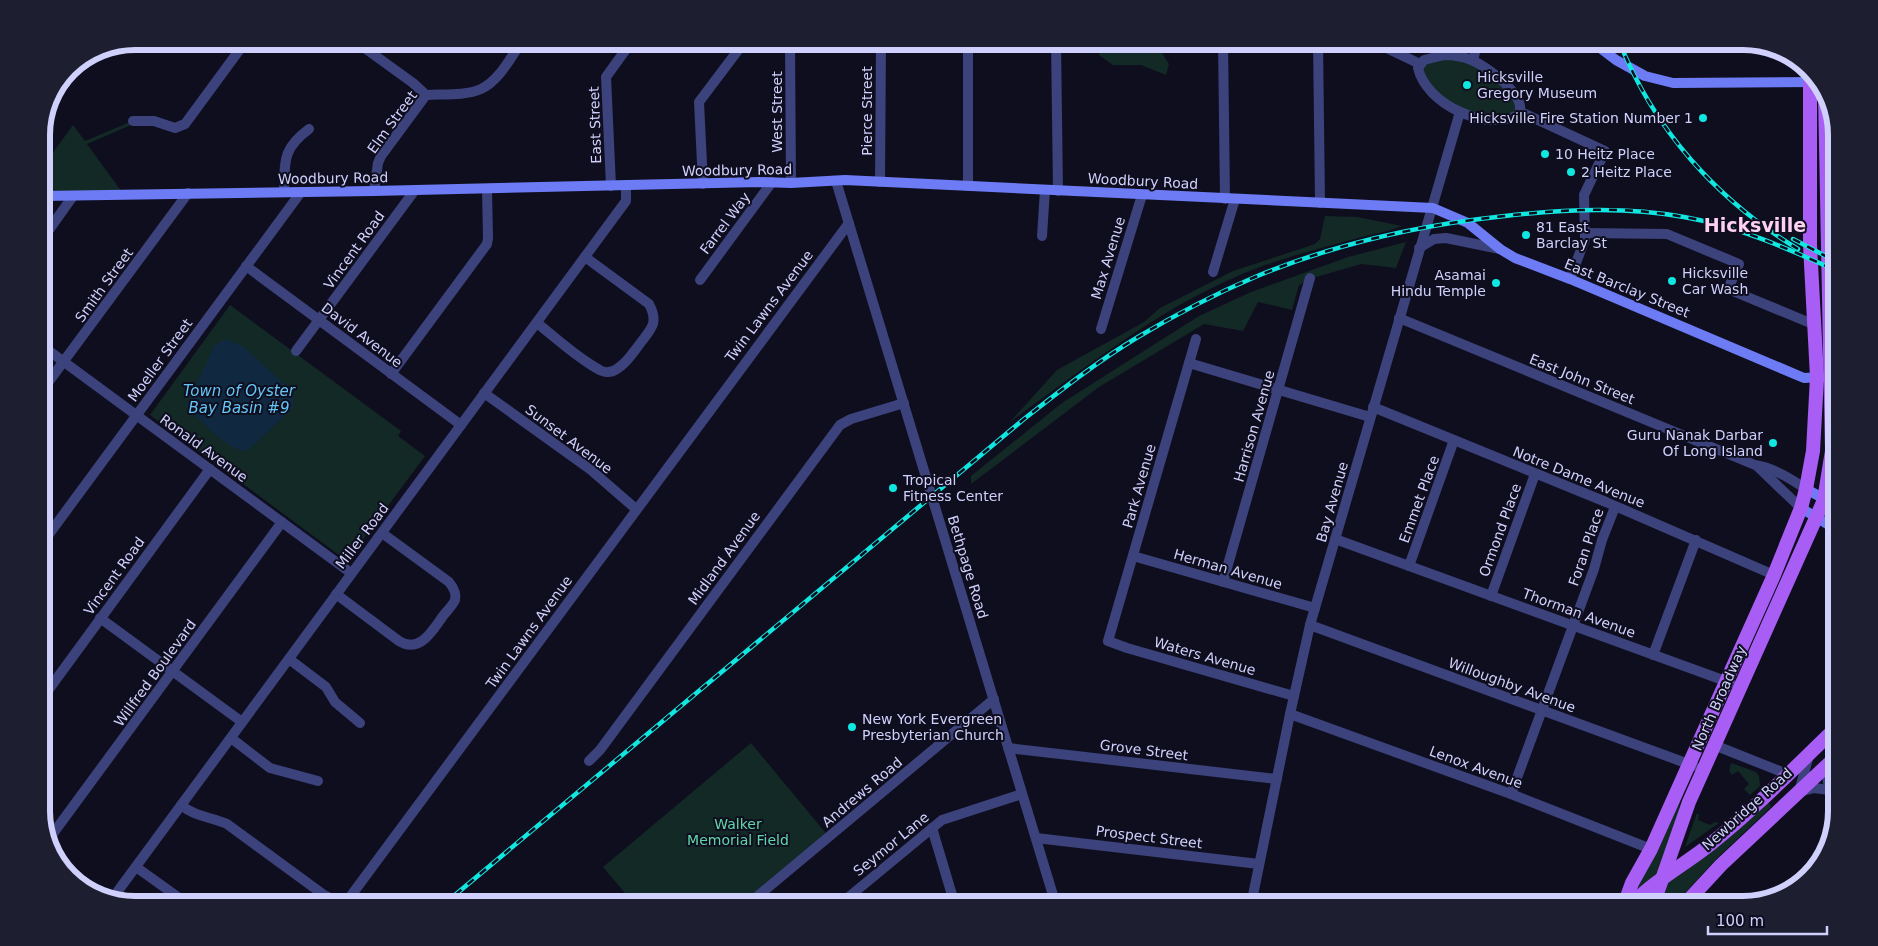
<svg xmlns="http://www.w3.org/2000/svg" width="1878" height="946" font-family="'DejaVu Sans',sans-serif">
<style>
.green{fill:#122925}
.water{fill:#102941}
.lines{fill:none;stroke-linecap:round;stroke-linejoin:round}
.minor{stroke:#3c427b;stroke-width:10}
.secondary{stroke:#6d7cf5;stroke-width:10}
.primary{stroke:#a85ef4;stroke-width:14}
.rail-casing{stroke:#10e7e0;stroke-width:4.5}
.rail{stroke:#0f0e1f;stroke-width:2.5;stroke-dasharray:8;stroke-linecap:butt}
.poi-dot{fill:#10e7e0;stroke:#0f0e1f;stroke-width:2}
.labels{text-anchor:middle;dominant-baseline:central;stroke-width:4;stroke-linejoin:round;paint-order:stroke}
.poi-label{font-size:14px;fill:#d0d0fc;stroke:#0f0e1f;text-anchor:start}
.street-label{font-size:14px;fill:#d0d0fc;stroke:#0f0e1f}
.park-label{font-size:14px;fill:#61d6a9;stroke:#0f0e1f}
.water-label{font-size:15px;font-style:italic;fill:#65c5f4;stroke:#0f0e1f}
.district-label{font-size:19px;font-weight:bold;fill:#fcd1f2;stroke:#0f0e1f}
.rim{fill:none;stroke:#d0d0fc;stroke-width:6}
</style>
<rect width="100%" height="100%" fill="#0f0e1f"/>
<g class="green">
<path d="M1098,41H1159L1160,50L1169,64L1166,75L1141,65H1113L1099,55Z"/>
<path d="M1444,57L1480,66L1518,102L1512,116L1467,114L1430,89L1421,64Z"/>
<path d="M130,122L131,125L87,144L124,195L41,196V169L73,125L85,141Z"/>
<path d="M1325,216L1357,217L1402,226C1388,232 1373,234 1358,238C1326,247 1292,255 1260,267C1168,301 1089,365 1010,422L1057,370L1144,322L1160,308L1233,271L1315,244L1320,239Z"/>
<path d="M1406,242L1396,268L1361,264L1313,278L1299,285L1292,310L1258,302L1243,331L1204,324L1099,387L971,484V476L1062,403L1199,316L1251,292L1348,257Z"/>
<path d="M230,305L401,431L398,436L425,456L347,561L150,415Z"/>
<path d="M751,743L829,837L743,905H635L603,867Z"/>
<path d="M1731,763L1756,772L1759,776L1760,786L1750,795L1744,789L1749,784L1738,771L1732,775L1729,771Z"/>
<path d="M1677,801L1680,802L1676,825L1657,875L1639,888L1637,887Z"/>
<path d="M1766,803H1769L1771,807L1716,859L1674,905H1656L1664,881Z"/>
<path d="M1697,813L1699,815L1698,820L1710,825L1715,822L1719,823L1685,847Z"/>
</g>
<path class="water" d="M225,339L244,347L293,392V408L247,451C225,449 202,422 186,406L215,345Z"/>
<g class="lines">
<g class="minor">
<path d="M355,41L413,83L426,95"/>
<path d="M790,41L791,183"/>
<path d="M1056,41L1058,191"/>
<path d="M1223,41L1225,199"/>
<path d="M1318,41L1320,203"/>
<path d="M1372,41L1420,64"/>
<path d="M1444,55C1453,55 1462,56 1471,60C1485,65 1530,97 1518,115C1486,132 1426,104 1418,68L1424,60Z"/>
<path d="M1473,60L1478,41"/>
<path d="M426,95C443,94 465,96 481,89C499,81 511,57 522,41"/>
<path d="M1521,112L1605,151L1584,195L1585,239L1570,279"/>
<path d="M133,121H154L175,128L185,124L246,41"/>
<path d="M836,181L1056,905"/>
<path d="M880,182L881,41"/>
<path d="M703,184L699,102L745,41"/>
<path d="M611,186L606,77L632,41"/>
<path d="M968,186V41"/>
<path d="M374,191L378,163L381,156L426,95"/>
<path d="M284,192C285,161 282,149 309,129"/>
<path d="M1585,233L1667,234L1739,264L1728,289L1815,325"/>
<path d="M1042,236L1045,190"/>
<path d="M41,241L73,196"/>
<path d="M1419,248L1434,239L1446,238L1500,249"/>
<path d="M246,266L461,425"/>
<path d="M1213,272L1235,199"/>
<path d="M700,280L772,182"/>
<path d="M1399,318L1755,465C1774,468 1791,479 1806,489"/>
<path d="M537,323C556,338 576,357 598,369C602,372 608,373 613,371C625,366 634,351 642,341C653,327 658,321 649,304L585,257"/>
<path d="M1101,329L1142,195"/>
<path d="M1196,339L1108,641L1127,648L1294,696"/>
<path d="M41,345L351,573"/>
<path d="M296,351L415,190"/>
<path d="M1189,363L1370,417"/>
<path d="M391,374L487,244L488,238L487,189"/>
<path d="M41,392L188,193"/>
<path d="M484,393L591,470L636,509"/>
<path d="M1373,407L1606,502L1774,575"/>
<path d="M1758,467L1801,508"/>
<path d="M1335,539L1731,683"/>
<path d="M41,545L301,192"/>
<path d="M1133,556L1315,608"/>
<path d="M1409,566L1454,440"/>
<path d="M1223,582L1310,278"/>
<path d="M336,594L399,641C420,654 432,631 443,616C447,611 453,605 455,600C457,593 453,587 449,582L382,533"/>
<path d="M1491,596L1535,474"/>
<path d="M100,618L242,722"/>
<path d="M1310,625L1694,766"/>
<path d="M1653,655L1696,540"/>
<path d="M289,659L326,687L335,702L360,723"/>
<path d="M41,700L210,469"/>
<path d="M1290,714L1511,794L1651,849"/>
<path d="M231,738L270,768L318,781"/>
<path d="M1714,745L1787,774"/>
<path d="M1008,748L1277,779"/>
<path d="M1809,755L1799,792L1814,788L1837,791"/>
<path d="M589,761L600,750L840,425L851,419L904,403"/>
<path d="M1826,766L1828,783L1837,791"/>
<path d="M1511,794L1594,569L1602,540L1615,507"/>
<path d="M181,805C195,817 211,817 227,824L324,895L334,900L344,902L350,897L849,223"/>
<path d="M932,828L955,905"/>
<path d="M1036,838L1259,864"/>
<path d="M49,839L282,522"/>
<path d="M136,867L189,905"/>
<path d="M112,899L626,201V185"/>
<path d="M747,905L994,699"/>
<path d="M839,905L942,820L1022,794"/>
<path d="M1251,905L1290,714L1310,625L1460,112"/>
</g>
<g class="secondary">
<path d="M1591,41L1616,60L1645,76L1673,83L1820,82"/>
<path d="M41,196L374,191L759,182L791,183L845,180L1433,208L1468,223L1500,249L1515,258L1570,279L1804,378L1823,377"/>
<path d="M1806,489L1837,506"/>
<path d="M1826,497L1837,481"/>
<path d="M1801,508L1837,530"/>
</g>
<g class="primary">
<path d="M1624,905L1632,883L1651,849L1774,575L1801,508L1806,489L1813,451L1817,377L1810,245V73"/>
<path d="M1631,905C1655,880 1686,864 1713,842C1757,807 1796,766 1837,727"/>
<path d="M1653,905L1689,802L1824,500L1832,451L1825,93"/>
<path d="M1684,905L1721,865L1837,756"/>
</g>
<defs>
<g id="rail">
<path d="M1619,41C1654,130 1717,200 1798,249"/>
<path d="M1793,239L1837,262"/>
<path d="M443,905L1024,419C1061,390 1098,361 1138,337C1175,315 1215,294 1255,277C1334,244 1420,225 1505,216C1564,209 1625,206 1684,217C1737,226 1789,249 1837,271"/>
</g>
</defs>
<use href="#rail" class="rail-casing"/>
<use href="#rail" class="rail"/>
</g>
<g class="poi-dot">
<circle cx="1467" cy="85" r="5"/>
<circle cx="1703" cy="118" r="5"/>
<circle cx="1545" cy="154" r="5"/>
<circle cx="1571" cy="172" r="5"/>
<circle cx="1526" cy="235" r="5"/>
<circle cx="1672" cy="281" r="5"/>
<circle cx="1496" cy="283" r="5"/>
<circle cx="1773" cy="443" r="5"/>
<circle cx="893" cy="488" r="5"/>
<circle cx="852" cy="727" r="5"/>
</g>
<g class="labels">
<g class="poi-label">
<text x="1477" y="77">Hicksville<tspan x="1477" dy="16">Gregory Museum</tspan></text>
<text x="1693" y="118" text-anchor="end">Hicksville Fire Station Number 1</text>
<text x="1555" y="154">10 Heitz Place</text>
<text x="1581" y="172">2 Heitz Place</text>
<text x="1536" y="227">81 East<tspan x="1536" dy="16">Barclay St</tspan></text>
<text x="1682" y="273">Hicksville<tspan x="1682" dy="16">Car Wash</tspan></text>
<text x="1486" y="275" text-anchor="end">Asamai<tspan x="1486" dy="16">Hindu Temple</tspan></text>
<text x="1763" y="435" text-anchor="end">Guru Nanak Darbar<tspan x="1763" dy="16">Of Long Island</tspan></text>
<text x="903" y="480">Tropical<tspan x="903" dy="16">Fitness Center</tspan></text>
<text x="862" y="719">New York Evergreen<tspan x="862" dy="16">Presbyterian Church</tspan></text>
</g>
<g class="street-label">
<text transform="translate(867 111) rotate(-90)">Pierce Street</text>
<text transform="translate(777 112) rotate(-90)">West Street</text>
<text transform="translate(392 122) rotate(-54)">Elm Street</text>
<text transform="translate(595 125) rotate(-92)">East Street</text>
<text transform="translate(737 170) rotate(-1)">Woodbury Road</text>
<text transform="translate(333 178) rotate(-1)">Woodbury Road</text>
<text transform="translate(1143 181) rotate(3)">Woodbury Road</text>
<text transform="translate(725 223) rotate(-53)">Farrel Way</text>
<text transform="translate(354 250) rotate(-54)">Vincent Road</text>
<text transform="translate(1108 258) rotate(-73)">Max Avenue</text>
<text transform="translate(104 285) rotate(-54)">Smith Street</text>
<text transform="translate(1627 288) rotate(22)">East Barclay Street</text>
<text transform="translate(769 306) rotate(-53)">Twin Lawns Avenue</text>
<text transform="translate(362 335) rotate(37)">David Avenue</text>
<text transform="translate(160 360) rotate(-54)">Moeller Street</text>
<text transform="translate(1582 379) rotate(22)">East John Street</text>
<text transform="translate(1254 426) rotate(-74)">Harrison Avenue</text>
<text transform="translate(569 439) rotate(37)">Sunset Avenue</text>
<text transform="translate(204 448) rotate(36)">Ronald Avenue</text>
<text transform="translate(1579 477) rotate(22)">Notre Dame Avenue</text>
<text transform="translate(1139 486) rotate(-74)">Park Avenue</text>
<text transform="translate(1419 499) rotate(-70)">Emmet Place</text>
<text transform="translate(1332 502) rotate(-74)">Bay Avenue</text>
<text transform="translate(1500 530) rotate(-70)">Ormond Place</text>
<text transform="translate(362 536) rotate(-53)">Miller Road</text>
<text transform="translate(1586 547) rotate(-71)">Foran Place</text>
<text transform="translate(724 558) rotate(-54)">Midland Avenue</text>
<text transform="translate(968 567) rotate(73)">Bethpage Road</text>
<text transform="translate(1228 569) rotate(16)">Herman Avenue</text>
<text transform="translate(114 576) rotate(-54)">Vincent Road</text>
<text transform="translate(1579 613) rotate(20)">Thorman Avenue</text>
<text transform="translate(529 632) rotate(-54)">Twin Lawns Avenue</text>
<text transform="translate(1205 656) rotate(16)">Waters Avenue</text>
<text transform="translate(155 673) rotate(-54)">Willfred Boulevard</text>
<text transform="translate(1512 685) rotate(20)">Willoughby Avenue</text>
<text transform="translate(1719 698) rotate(-66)">North Broadway</text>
<text transform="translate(1144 750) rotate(7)">Grove Street</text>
<text transform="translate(1476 767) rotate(20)">Lenox Avenue</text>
<text transform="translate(862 792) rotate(-40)">Andrews Road</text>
<text transform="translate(1747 809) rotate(-42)">Newbridge Road</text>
<text transform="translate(1149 837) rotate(7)">Prospect Street</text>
<text transform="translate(891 844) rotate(-39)">Seymor Lane</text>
</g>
<g class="park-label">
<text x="738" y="824">Walker<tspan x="738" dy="16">Memorial Field</tspan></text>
</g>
<g class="water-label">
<text x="239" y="391">Town of Oyster<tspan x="239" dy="17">Bay Basin #9</tspan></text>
</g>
<g class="district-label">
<text x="1755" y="225">Hicksville</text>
</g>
</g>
<path d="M0 0H1878V946H0ZM135 50H1743A85 85 0 0 1 1828 135V811A85 85 0 0 1 1743 896H135A85 85 0 0 1 50 811V135A85 85 0 0 1 135 50Z" fill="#1e1e31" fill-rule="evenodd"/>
<path class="rim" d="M135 50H1743A85 85 0 0 1 1828 135V811A85 85 0 0 1 1743 896H135A85 85 0 0 1 50 811V135A85 85 0 0 1 135 50Z"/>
<path d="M1708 926v8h119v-8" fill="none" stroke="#d0d0fc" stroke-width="2.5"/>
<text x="1716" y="926" font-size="15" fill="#d0d0fc" stroke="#0f0e1f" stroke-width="4" paint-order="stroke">100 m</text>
</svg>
